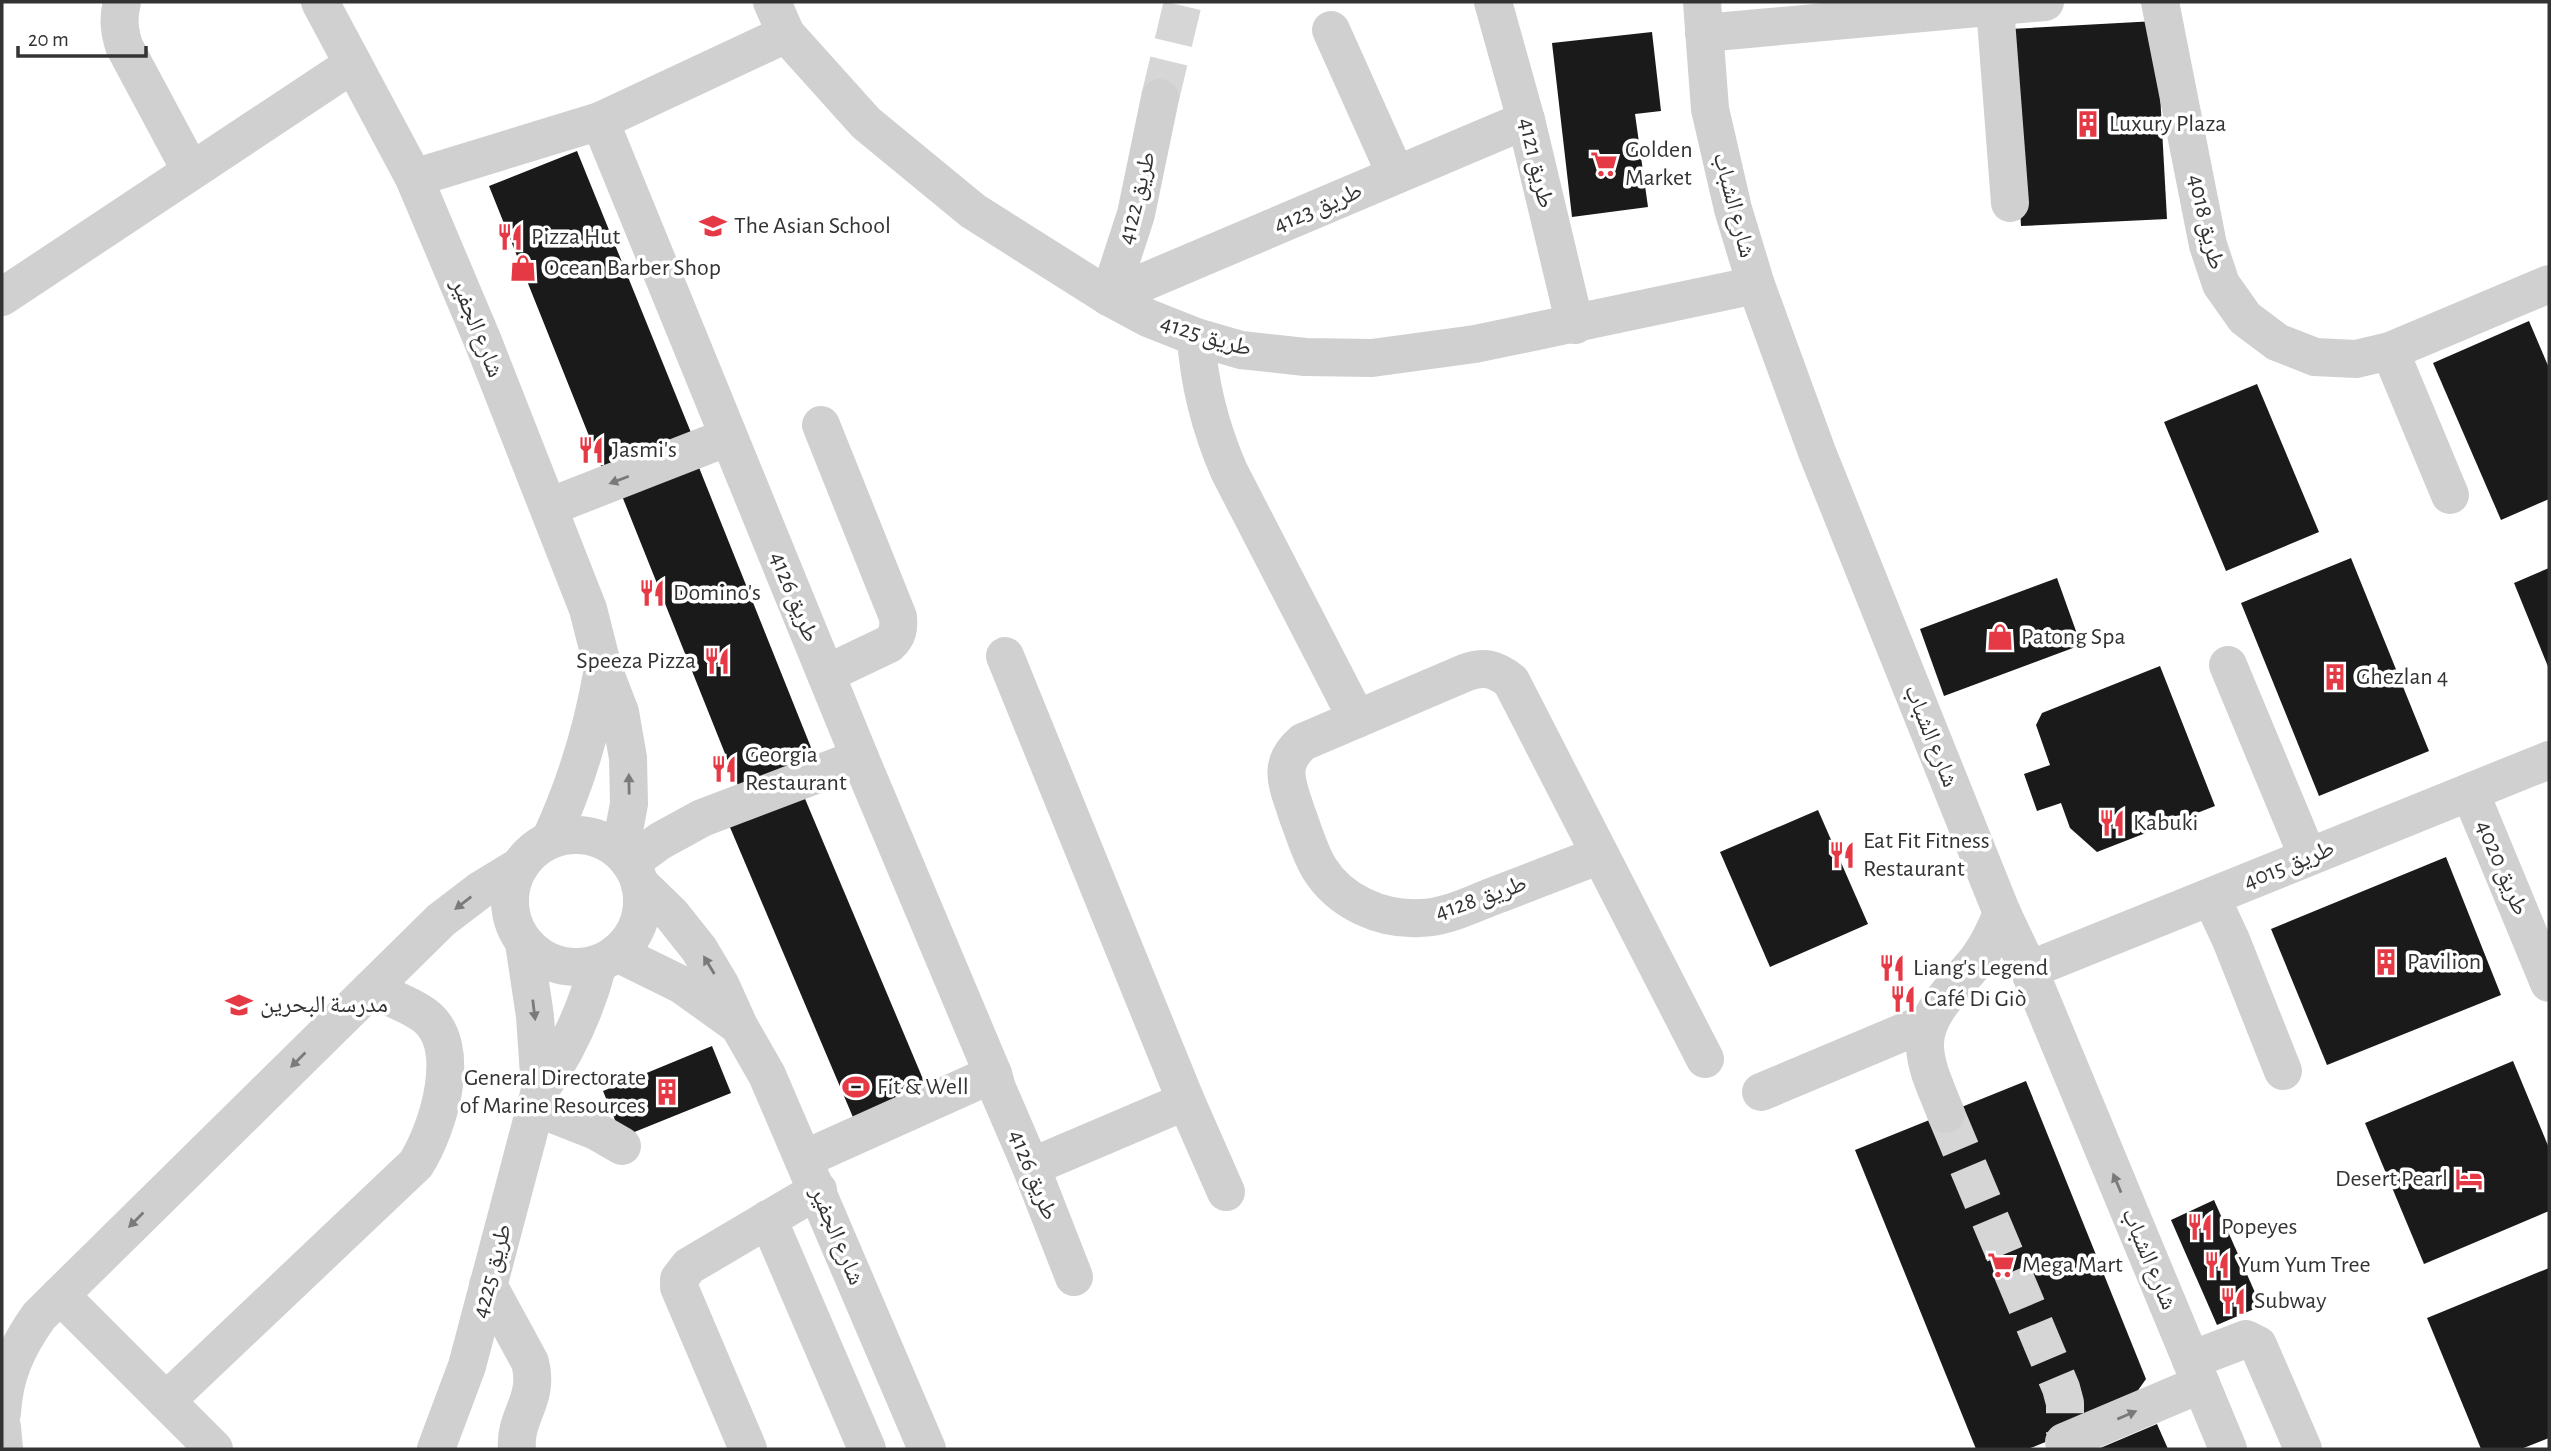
<svg xmlns="http://www.w3.org/2000/svg" width="2551" height="1451" font-family="'Alegreya Sans','Noto Naskh Arabic',sans-serif">
<style>
.building{fill:#1a1a1a}
.lines{fill:none;stroke-linecap:round;stroke-linejoin:round}
.minor-tunnel{stroke:#d6d6d6;stroke-width:38;stroke-dasharray:38 19;stroke-linecap:butt}
.minor{stroke:#d0d0d0;stroke-width:38}
.oneway{fill:#7a7a7a}
.labels{text-anchor:middle;dominant-baseline:central;stroke-width:7;stroke-linejoin:round;paint-order:stroke}
.poi-label{font-size:24px;fill:#333;stroke:#fff;text-anchor:start}
.street-label{font-size:24px;fill:#333;stroke:#fff}
</style>
<rect width="100%" height="100%" fill="#fff"/>
<g class="building">
<path d="M2156,21L2167,219L2021,226L2010,29Z"/>
<path d="M1652,32L1661,111L1635,114L1648,207L1572,217L1552,43Z"/>
<path d="M577,151L694,440L605,476L489,186Z"/>
<path d="M2529,321L2549,368V499L2501,520L2433,363Z"/>
<path d="M2257,384L2319,532L2226,571L2164,422Z"/>
<path d="M696,460L814,755L738,786L620,491Z"/>
<path d="M2351,558L2429,751L2319,796L2241,603Z"/>
<path d="M2549,568V669L2514,583Z"/>
<path d="M2057,578L2081,645L1944,696L1920,629Z"/>
<path d="M2160,666L2215,806L2097,852L2070,828L2061,803L2037,811L2024,774L2050,765L2036,725L2042,713Z"/>
<path d="M803,794L928,1091L855,1122L729,825Z"/>
<path d="M1818,810L1868,924L1770,967L1720,852Z"/>
<path d="M2446,857L2501,995L2327,1065L2271,929Z"/>
<path d="M712,1046L731,1093L622,1137L603,1091Z"/>
<path d="M2513,1061L2549,1148V1211L2424,1264L2365,1123Z"/>
<path d="M2026,1081L2146,1379L2124,1410L2028,1449H1976L1855,1150Z"/>
<path d="M2214,1200L2261,1306L2217,1325L2171,1220Z"/>
<path d="M2549,1268V1438L2521,1449H2481L2427,1318Z"/>
<path d="M2157,1424L2168,1449H2098Z"/>
</g>
<g class="lines">
<g class="minor-tunnel">
<path d="M1160,98L1183,2"/>
<path d="M1946,1114L2061,1388L2065,1403V1434"/>
</g>
<g class="minor">
<path d="M122,2C118,18 119,30 124,46L191,171"/>
<path d="M320,2L414,178L482,339L588,609L603,668L620,712L628,758L629,804L620,851"/>
<path d="M772,2L786,34L866,123L973,211L1109,297L1148,318L1196,337L1241,350L1305,357L1372,358L1475,344L1756,285"/>
<path d="M1493,2L1526,120L1575,325"/>
<path d="M1702,2L1710,109L1733,209L1756,285L1817,452L2002,913L2029,970L2228,1449"/>
<path d="M2160,2L2208,245L2221,284L2245,318L2277,342L2315,357L2356,359L2390,351L2549,284"/>
<path d="M1995,7L2010,203"/>
<path d="M1331,30L1396,175"/>
<path d="M1704,33L2045,2"/>
<path d="M600,121L860,758L993,1074L997,1088L1031,1167L1074,1277"/>
<path d="M414,178L600,121L786,34"/>
<path d="M2,297L353,64"/>
<path d="M1109,297L1526,120"/>
<path d="M1109,297L1136,214L1160,98"/>
<path d="M1196,337C1199,385 1210,427 1229,471L1357,719"/>
<path d="M2390,351L2450,495"/>
<path d="M821,425L898,617C899,628 898,636 889,644L826,674"/>
<path d="M549,507L728,437"/>
<path d="M1005,656L1186,1101L1226,1192"/>
<path d="M2228,665L2308,857"/>
<path d="M2470,792L2549,983"/>
<circle cx="576" cy="901" r="66"/>
<path d="M550,840C576,784 593,728 603,668"/>
<path d="M1600,855C1564,869 1527,883 1491,897C1468,906 1444,918 1420,918C1381,920 1340,902 1319,868C1309,851 1304,832 1297,814C1288,785 1276,765 1303,742L1467,672C1485,666 1496,669 1511,681L1705,1059"/>
<path d="M630,863L660,841L702,818L860,758"/>
<path d="M640,884L672,915L699,949L721,986L739,1026L767,1075L927,1449"/>
<path d="M2211,897L2231,940L2283,1071"/>
<path d="M617,953L682,985L735,1023"/>
<path d="M2029,970L2549,760"/>
<path d="M540,1090C568,1050 586,1011 598,964"/>
<path d="M1761,1092L1930,1021"/>
<path d="M535,1107L596,1131L622,1146"/>
<path d="M1946,1114C1938,1092 1926,1070 1925,1047C1923,1011 1961,983 1980,956C1989,943 1996,928 2002,913"/>
<path d="M804,1159L993,1074"/>
<path d="M1031,1167L1186,1101"/>
<path d="M768,1219L867,1449"/>
<path d="M488,1285L530,1362C540,1400 514,1416 517,1449"/>
<path d="M60,1295L214,1449"/>
<path d="M2191,1360L2246,1339L2258,1345L2303,1449"/>
<path d="M166,1401L416,1164C438,1129 465,1045 424,1015C409,1004 388,997 371,989"/>
<path d="M2,1413C4,1375 17,1347 39,1316L441,920L479,891L520,866"/>
<path d="M2,1427L4,1449"/>
<path d="M2064,1442L2201,1384"/>
<path d="M436,1449L467,1366L540,1090L535,1016L524,943"/>
<path d="M748,1449L679,1287V1279L689,1266L818,1190"/>
</g>
</g>
<defs><path id="oneway-solid" d="M-6-.8H1V-3.2L6.5 0L1 3.2V.8H-6Z" transform="scale(1.75)"/></defs>
<g class="oneway">
<use href="#oneway-solid" transform="translate(619 480) rotate(159)"/>
<use href="#oneway-solid" transform="translate(629 784) rotate(-91)"/>
<use href="#oneway-solid" transform="translate(463 903) rotate(142)"/>
<use href="#oneway-solid" transform="translate(709 965) rotate(-121)"/>
<use href="#oneway-solid" transform="translate(534 1010) rotate(83)"/>
<use href="#oneway-solid" transform="translate(298 1060) rotate(135)"/>
<use href="#oneway-solid" transform="translate(2117 1183) rotate(-113)"/>
<use href="#oneway-solid" transform="translate(136 1220) rotate(135)"/>
<use href="#oneway-solid" transform="translate(2127 1415) rotate(-23)"/>
</g>
<defs>
<symbol id="building-bare" viewBox="-9 -9 18 18"><path d="M-4-6H4V6H1V3H-1V6H-4ZM-2.5-4.3h1.7v1.8h-1.7ZM.8-4.3h1.7v1.8H.8ZM-2.5-1h1.7V.8h-1.7ZM.8-1h1.7V.8H.8Z" fill="#e63946" stroke="#fff" stroke-width="2.5" paint-order="stroke"/></symbol>
<symbol id="supermarket-bare" viewBox="-9 -9 18 18"><path d="M-6-5.5h2.5l.6 2H6L4.5 2H-2.5L-4.4-4H-6ZM-1.5 3.2a1.3 1.3 0 1 0 .1 0ZM3 3.2a1.3 1.3 0 1 0 .1 0Z" fill="#e63946" stroke="#fff" stroke-width="2.5" paint-order="stroke"/></symbol>
<symbol id="school-bare" viewBox="-9 -9 18 18"><path d="M0-5L7-2L0 1L-7-2ZM-4 1L0 2.5L4 1V4Q0 6-4 4Z" fill="#e63946" stroke="#fff" stroke-width="2.5" paint-order="stroke"/></symbol>
<symbol id="restaurant-bare" viewBox="-9 -9 18 18"><path d="M-5-6h1v4h1v-4h1v4h1v-4h1v5L-1.5 .5V6h-2V.5L-5-1ZM5-6V6H3V1.5H1.5Q1.5-4 5-6Z" fill="#e63946" stroke="#fff" stroke-width="2.5" paint-order="stroke"/></symbol>
<symbol id="shop-bare" viewBox="-9 -9 18 18"><path d="M-5-2.5h2.3a2.7 3.5 0 0 1 5.4 0H5L5.5 6h-11ZM-1.5-2.5h3a1.5 2.3 0 0 0-3 0Z" fill="#e63946" stroke="#fff" stroke-width="2.5" paint-order="stroke"/></symbol>
<symbol id="stadium-bare" viewBox="-9 -9 18 18"><path d="M0-5a6.5 5 0 1 0 0 10a6.5 5 0 1 0 0-10ZM-3.5-1.8h7v3.6h-7Z" fill="#e63946" stroke="#fff" stroke-width="2.5" paint-order="stroke"/></symbol>
<symbol id="hotel-bare" viewBox="-9 -9 18 18"><path d="M-6-4.5h1.5V1H6V5H4.5V3h-9V5H-6ZM-4 0a1.8 1.8 0 1 1 3.6 0ZM.5 0V-2.5h3Q6-2.5 6 0Z" fill="#e63946" stroke="#fff" stroke-width="2.5" paint-order="stroke"/></symbol>
</defs>
<g fill-rule="evenodd">
<use href="#building-bare" x="2069" y="105" width="38" height="38"/>
<use href="#supermarket-bare" x="1585" y="145" width="38" height="38"/>
<use href="#school-bare" x="694" y="207" width="38" height="38"/>
<use href="#restaurant-bare" x="491" y="218" width="38" height="38"/>
<use href="#shop-bare" x="504" y="249" width="38" height="38"/>
<use href="#restaurant-bare" x="572" y="431" width="38" height="38"/>
<use href="#restaurant-bare" x="633" y="574" width="38" height="38"/>
<use href="#shop-bare" x="1981" y="618" width="38" height="38"/>
<use href="#restaurant-bare" x="698" y="642" width="38" height="38"/>
<use href="#building-bare" x="2316" y="658" width="38" height="38"/>
<use href="#restaurant-bare" x="705" y="750" width="38" height="38"/>
<use href="#restaurant-bare" x="2093" y="804" width="38" height="38"/>
<use href="#restaurant-bare" x="1823" y="836" width="38" height="38"/>
<use href="#building-bare" x="2367" y="943" width="38" height="38"/>
<use href="#restaurant-bare" x="1873" y="949" width="38" height="38"/>
<use href="#restaurant-bare" x="1884" y="980" width="38" height="38"/>
<use href="#school-bare" x="220" y="986" width="38" height="38"/>
<use href="#stadium-bare" x="837" y="1068" width="38" height="38"/>
<use href="#building-bare" x="648" y="1073" width="38" height="38"/>
<use href="#hotel-bare" x="2450" y="1160" width="38" height="38"/>
<use href="#restaurant-bare" x="2181" y="1208" width="38" height="38"/>
<use href="#supermarket-bare" x="1982" y="1246" width="38" height="38"/>
<use href="#restaurant-bare" x="2198" y="1246" width="38" height="38"/>
<use href="#restaurant-bare" x="2214" y="1282" width="38" height="38"/>
</g>
<g class="labels">
<g class="poi-label">
<text x="2109" y="124">Luxury Plaza</text>
<text x="1625" y="150">Golden<tspan x="1625" dy="28">Market</tspan></text>
<text x="734" y="226">The Asian School</text>
<text x="531" y="237">Pizza Hut</text>
<text x="544" y="268">Ocean Barber Shop</text>
<text x="612" y="450">Jasmi's</text>
<text x="673" y="593">Domino's</text>
<text x="2021" y="637">Patong Spa</text>
<text x="696" y="661" text-anchor="end">Speeza Pizza</text>
<text x="2356" y="677">Ghezlan 4</text>
<text x="745" y="755">Georgia<tspan x="745" dy="28">Restaurant</tspan></text>
<text x="2133" y="823">Kabuki</text>
<text x="1863" y="841">Eat Fit Fitness<tspan x="1863" dy="28">Restaurant</tspan></text>
<text x="2407" y="962">Pavilion</text>
<text x="1913" y="968">Liang's Legend</text>
<text x="1924" y="999">Café Di Giò</text>
<text x="260" y="1005">مدرسة البحرين</text>
<text x="646" y="1078" text-anchor="end">General Directorate<tspan x="646" dy="28">of Marine Resources</tspan></text>
<text x="877" y="1087">Fit &amp; Well</text>
<text x="2448" y="1179" text-anchor="end">Desert Pearl</text>
<text x="2221" y="1227">Popeyes</text>
<text x="2022" y="1265">Mega Mart</text>
<text x="2238" y="1265">Yum Yum Tree</text>
<text x="2254" y="1301">Subway</text>
</g>
<g class="street-label">
<text transform="translate(1536 163) rotate(77)">طريق 4121</text>
<text transform="translate(1137 198) rotate(-76)">طريق 4122</text>
<text transform="translate(1734 205) rotate(75)">شارع الشباب</text>
<text transform="translate(1318 208) rotate(-23)">طريق 4123</text>
<text transform="translate(2206 222) rotate(77)">طريق 4018</text>
<text transform="translate(477 328) rotate(68)">شارع الجفير</text>
<text transform="translate(1206 336) rotate(17)">طريق 4125</text>
<text transform="translate(794 597) rotate(68)">طريق 4126</text>
<text transform="translate(1931 736) rotate(68)">شارع الشباب</text>
<text transform="translate(2289 865) rotate(-22)">طريق 4015</text>
<text transform="translate(2502 868) rotate(67)">طريق 4020</text>
<text transform="translate(1481 898) rotate(-19)">طريق 4128</text>
<text transform="translate(1033 1175) rotate(68)">طريق 4126</text>
<text transform="translate(837 1236) rotate(67)">شارع الجفير</text>
<text transform="translate(2149 1259) rotate(67)">شارع الشباب</text>
<text transform="translate(492 1271) rotate(-75)">طريق 4225</text>
</g>
</g>
<rect width="2551" height="1451" fill="none" stroke="#333333" stroke-width="7"/>
<path d="M18 46v10h128v-10" fill="none" stroke="#333333" stroke-width="3.5"/>
<text x="28" y="46" font-size="21" fill="#333333" stroke="#ffffff" stroke-width="5" paint-order="stroke">20 m</text>
</svg>
